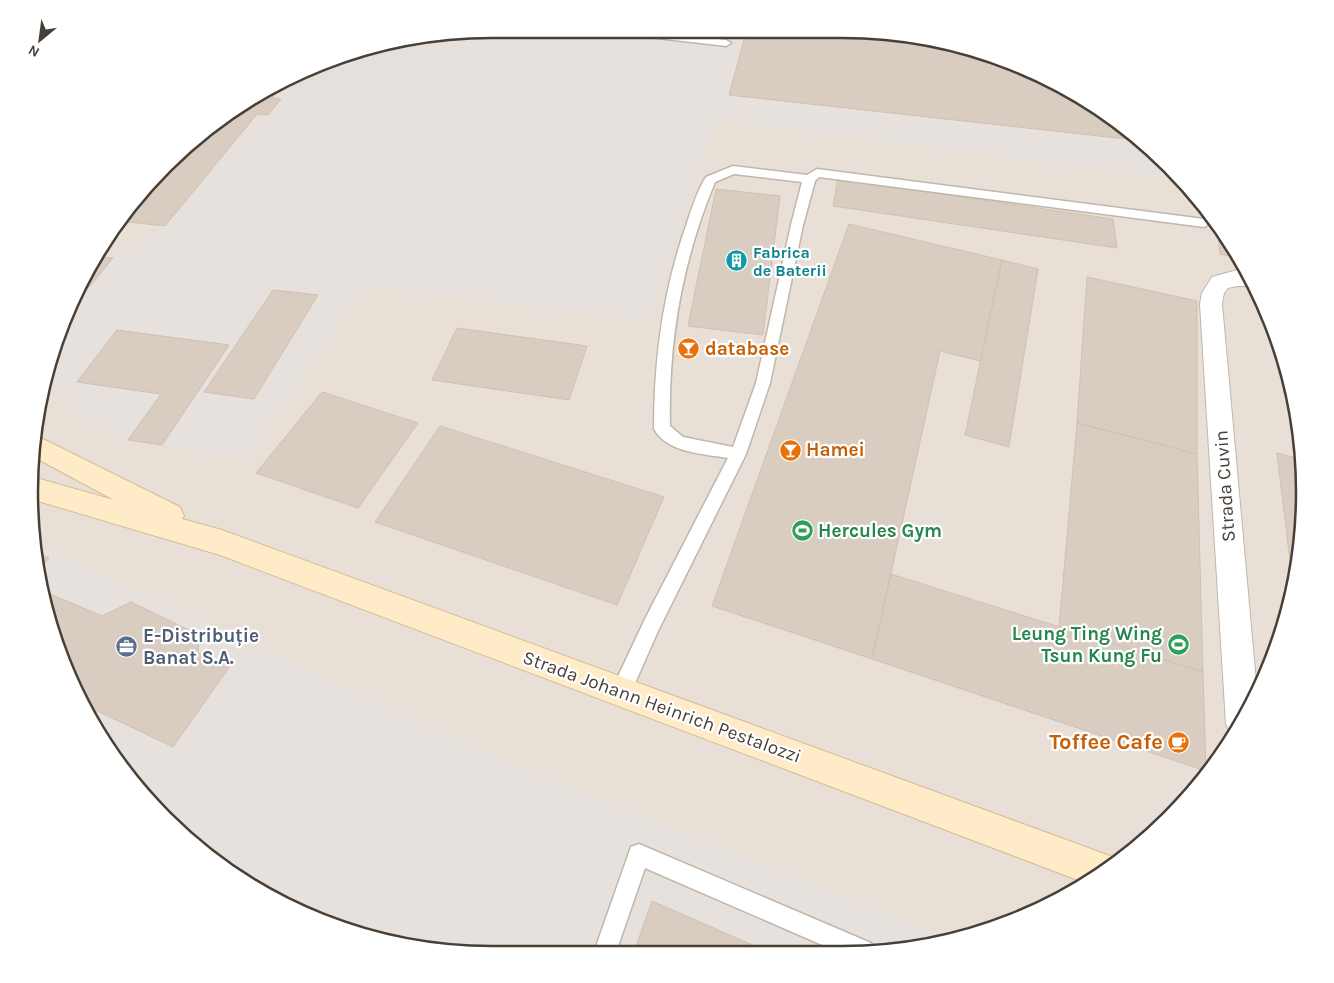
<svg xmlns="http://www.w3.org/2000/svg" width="1334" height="983" font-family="Karla,sans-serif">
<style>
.residential{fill:#e8e0d6}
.industrial{fill:#e7e1dd}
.parking{fill:#e3e0dd}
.building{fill:#d9ccc1;stroke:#d1c0b1}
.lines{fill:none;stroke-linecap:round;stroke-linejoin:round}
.lane-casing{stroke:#c0b6ab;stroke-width:3}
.street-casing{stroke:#c0b6ab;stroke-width:2}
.secondary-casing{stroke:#d4bd98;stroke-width:2}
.lane{fill:#fff;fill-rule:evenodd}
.street{fill:#fff;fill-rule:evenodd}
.secondary{fill:#ffebc8;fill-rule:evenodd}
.labels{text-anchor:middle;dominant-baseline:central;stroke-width:4.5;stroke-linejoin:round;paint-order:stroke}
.far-culture-label{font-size:16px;font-weight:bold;fill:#0d838f;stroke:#fff;text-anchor:start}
.food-label{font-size:19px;font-weight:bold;fill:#c56008;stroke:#fff;text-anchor:start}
.street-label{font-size:19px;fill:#483f37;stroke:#fff}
.leisure-label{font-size:19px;font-weight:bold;fill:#27864d;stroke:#fff;text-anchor:start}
.service-label{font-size:19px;font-weight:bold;fill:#4e5e75;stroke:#fff;text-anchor:start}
.near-food-label{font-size:22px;font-weight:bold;fill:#c56008;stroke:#fff;text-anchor:end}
.rim{fill:none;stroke:#483f37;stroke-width:2.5}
</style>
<rect width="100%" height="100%" fill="#f4efe8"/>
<path class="residential" d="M492,29L872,30L1099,107L1210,210L1258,287L1290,372L1304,462L1301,552L1281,641L1243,723L1190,797L1124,859L1019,919L903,950L461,953L343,930L260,892L187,840L124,773L53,641L30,522L38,402L77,287L144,186L260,91L371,45Z"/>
<g class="industrial">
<path d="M492,29L872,30L962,44L1099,107L1177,179L716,120L648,321L366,286L244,459L128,440L68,411L79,395L41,392L77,287L97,257L113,258L165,226L257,114L268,115L298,75L371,45Z"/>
<path d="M34,543L514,765L948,938L903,950L461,953L343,930L260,892L187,840L124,773L53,641Z"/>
</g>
<path class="parking" d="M436,36L348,103L287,90L298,75L371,45Z"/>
<g class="building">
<path d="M747,29L872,30L962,44L1099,107L1135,140L729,95Z"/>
<path d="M260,91L277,92L272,98L281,99L268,115L257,114L165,226L120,221L144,186Z"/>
<path d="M838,179L1113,219L1117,248L833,206Z"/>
<path d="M716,189L780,196L763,335L688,326Z"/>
<path d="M1217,222L1240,258L1220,254Z"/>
<path d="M849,224L1002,260L981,361L940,351L872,659L712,606Z"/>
<path d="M97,257L113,258L68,313L77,287Z"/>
<path d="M1002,260L1038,269L1009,447L965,435Z"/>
<path d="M1087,277L1197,301V454L1077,423Z"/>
<path d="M273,290L318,295L254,399L204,392Z"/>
<path d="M457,328L587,346L569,400L432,380Z"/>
<path d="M117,330L229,345L162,445L128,440L161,394L77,382Z"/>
<path d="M322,392L418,423L358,508L256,473Z"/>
<path d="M1077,423L1197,454L1203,672L1059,627Z"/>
<path d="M440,426L664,497L617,605L375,522Z"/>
<path d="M1277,453L1304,460V462L1301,552L1293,586Z"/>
<path d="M36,552L49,558L40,568L50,594L102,616L131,602L199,635L198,653L230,666L173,747L89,707L53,641Z"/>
<path d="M891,574L1203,672L1206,771L872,659Z"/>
<path d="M652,901L766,951L634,952Z"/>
</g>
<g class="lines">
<defs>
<g id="lane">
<path d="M600,29H631L726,40L731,43L726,46L605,32Z"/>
<path d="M733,166L807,175L817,169L1204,219L1210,223L1204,227L819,177L815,181L803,225L770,383L746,454L658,631L628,699L621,701L614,699L611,692L614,685L645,619L728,458C705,454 667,453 654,429C654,358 663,290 687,223C692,208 697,191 706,177ZM734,174L802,182L791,225L756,383L733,447L683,437L670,426C668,341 682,261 715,182Z"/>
<path d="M639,844L871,943L874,950L836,951L645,868L616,952H594L631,847Z"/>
</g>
<path id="street" d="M1237,270L1248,272L1257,286H1237L1228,288L1224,293L1222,304L1257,693L1243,723L1233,737L1226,724L1200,304L1202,293L1212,277Z"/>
<path id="secondary" d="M35,435L180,507L184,516L182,519L222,530L1102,853L1115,858L1117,863L1083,882L220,555L31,499L33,477L114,500L34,457Z"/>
</defs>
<use href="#lane" class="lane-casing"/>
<use href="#street" class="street-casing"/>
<use href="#secondary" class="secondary-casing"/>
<use href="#lane" class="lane"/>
<use href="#street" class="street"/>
<use href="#secondary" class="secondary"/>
</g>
<defs>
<symbol id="building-disc" viewBox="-11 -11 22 22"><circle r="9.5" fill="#0f9aa8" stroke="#fff"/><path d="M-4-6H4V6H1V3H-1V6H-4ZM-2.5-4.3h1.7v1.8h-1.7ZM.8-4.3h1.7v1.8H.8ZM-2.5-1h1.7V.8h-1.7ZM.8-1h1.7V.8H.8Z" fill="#fff"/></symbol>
<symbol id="bar-disc" viewBox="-11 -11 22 22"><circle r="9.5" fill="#e8710a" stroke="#fff"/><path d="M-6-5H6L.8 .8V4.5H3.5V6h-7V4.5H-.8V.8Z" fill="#fff"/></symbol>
<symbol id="stadium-disc" viewBox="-11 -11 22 22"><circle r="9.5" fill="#2e9e5b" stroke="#fff"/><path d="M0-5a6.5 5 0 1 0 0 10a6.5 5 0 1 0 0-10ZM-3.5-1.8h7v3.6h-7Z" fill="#fff"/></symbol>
<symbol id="office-disc" viewBox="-11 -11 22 22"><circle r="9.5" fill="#5c6f8a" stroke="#fff"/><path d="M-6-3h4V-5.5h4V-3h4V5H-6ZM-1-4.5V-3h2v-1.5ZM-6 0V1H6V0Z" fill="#fff"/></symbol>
<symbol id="cafe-disc" viewBox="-11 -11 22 22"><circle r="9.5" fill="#e8710a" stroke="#fff"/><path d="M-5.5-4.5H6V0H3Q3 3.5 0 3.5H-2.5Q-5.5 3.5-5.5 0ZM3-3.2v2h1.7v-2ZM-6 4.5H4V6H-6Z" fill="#fff"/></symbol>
</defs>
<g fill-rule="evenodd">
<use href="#building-disc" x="724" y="248" width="25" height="25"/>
<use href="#bar-disc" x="676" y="336" width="25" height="25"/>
<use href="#bar-disc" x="778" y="438" width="25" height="25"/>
<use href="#stadium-disc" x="790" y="518" width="25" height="25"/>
<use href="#stadium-disc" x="1166" y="632" width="25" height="25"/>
<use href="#office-disc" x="114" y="634" width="25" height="25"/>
<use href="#cafe-disc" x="1166" y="730" width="25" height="25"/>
</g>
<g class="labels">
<g class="far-culture-label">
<text x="753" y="252">Fabrica<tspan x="753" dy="18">de Baterii</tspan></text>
</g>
<g class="food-label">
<text x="705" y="349">database</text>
<text x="806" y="450">Hamei</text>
</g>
<g class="street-label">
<text transform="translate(1225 486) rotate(-94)">Strada Cuvin</text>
<text transform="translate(662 707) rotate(20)">Strada Johann Heinrich Pestalozzi</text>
</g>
<g class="leisure-label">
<text x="818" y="531">Hercules Gym</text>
<text x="1162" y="634" text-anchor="end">Leung Ting Wing<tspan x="1162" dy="22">Tsun Kung Fu</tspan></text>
</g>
<g class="service-label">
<text x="143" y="636">E-Distribuție<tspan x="143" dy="22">Banat S.A.</tspan></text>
</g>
<g class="near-food-label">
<text x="1163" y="742">Toffee Cafe</text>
</g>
</g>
<path d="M0 0H1334V983H0ZM492 38H842A454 454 0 0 1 1296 492V492A454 454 0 0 1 842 946H492A454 454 0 0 1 38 492V492A454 454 0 0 1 492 38Z" fill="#fff" fill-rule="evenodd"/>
<path class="rim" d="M492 38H842A454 454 0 0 1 1296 492V492A454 454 0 0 1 842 946H492A454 454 0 0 1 38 492V492A454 454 0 0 1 492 38Z"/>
<g transform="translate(40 40) rotate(209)" stroke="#ffffff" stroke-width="4" paint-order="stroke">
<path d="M0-4L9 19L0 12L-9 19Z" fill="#483f37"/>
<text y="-8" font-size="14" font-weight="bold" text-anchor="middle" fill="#483f37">N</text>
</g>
</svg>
